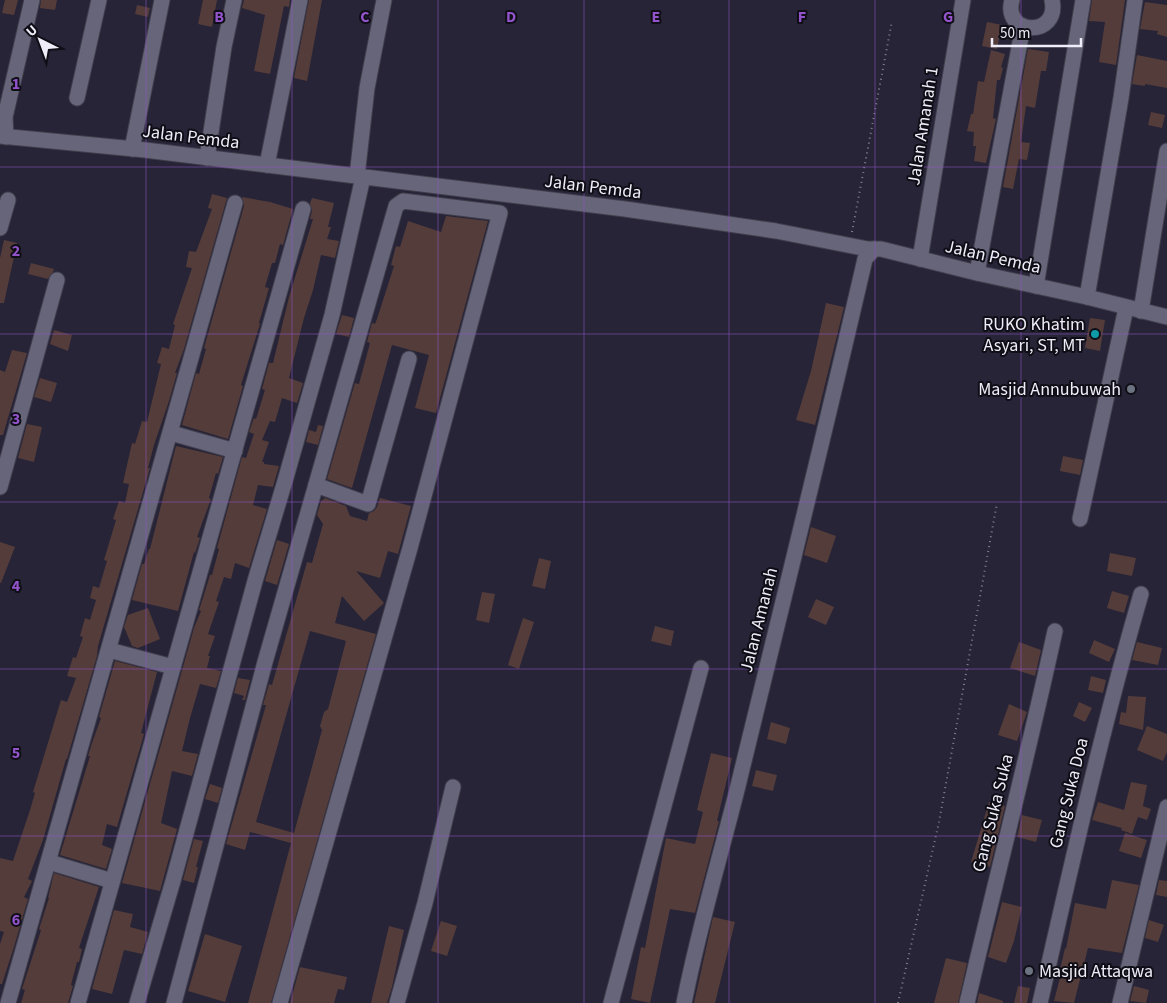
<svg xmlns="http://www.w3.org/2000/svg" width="1167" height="1003" font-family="'Source Sans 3',sans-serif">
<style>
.building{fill:#543c3b;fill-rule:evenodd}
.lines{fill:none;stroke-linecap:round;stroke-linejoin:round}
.minor-casing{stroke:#413e4d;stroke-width:17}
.path{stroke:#858392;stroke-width:2;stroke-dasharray:1 4;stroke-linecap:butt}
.minor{stroke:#67657a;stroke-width:15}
.grid{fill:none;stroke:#9253cb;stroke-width:1;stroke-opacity:0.55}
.culture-dot{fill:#0f9aa8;stroke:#0f0e16;stroke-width:2}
.worship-dot{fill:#6b7280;stroke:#0f0e16;stroke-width:2}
.labels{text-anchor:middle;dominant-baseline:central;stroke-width:4;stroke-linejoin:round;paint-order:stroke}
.street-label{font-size:18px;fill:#eeedf9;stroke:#0f0e16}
.poi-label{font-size:18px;fill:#eeedf9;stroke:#0f0e16;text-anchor:end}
.grid-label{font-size:16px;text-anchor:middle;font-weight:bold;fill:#9253cb;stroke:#0f0e16;stroke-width:4;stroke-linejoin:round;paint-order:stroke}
</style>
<rect width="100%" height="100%" fill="#262436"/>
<g class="building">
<path d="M5,0H18L14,15L2,13Z"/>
<path d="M41,0H57L55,10L40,8Z"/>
<path d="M203,0H217L212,27L198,24Z"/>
<path d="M244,0H290L289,7L284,6L270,74L254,71L265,15L242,8Z"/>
<path d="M309,0H322L307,81L294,78Z"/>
<path d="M1092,0H1125L1116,65L1099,62L1105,22L1089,21Z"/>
<path d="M1145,2L1167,5V37L1157,34L1158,31L1140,29Z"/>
<path d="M137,5L150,8L148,17L135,14Z"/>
<path d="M987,22L1002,25L997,49L982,46Z"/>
<path d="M1028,49L1049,52L1046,71H1041L1035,108L1026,106L1021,142L1030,143L1027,160L1019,159L1013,189L1003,187Z"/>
<path d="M991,50L1005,54L1001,67L1003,68L1000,80H997L993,118L996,119L986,163L974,161L976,146H973L974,132L967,131L971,114H973L978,81L984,82Z"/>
<path d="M1137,55L1167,61V88L1145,84V86L1132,84Z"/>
<path d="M1151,112L1165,115L1162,128L1148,125Z"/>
<path d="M212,194L227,198L184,349L175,373H177L169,401L154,445L148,468H150L98,646L97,656L67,759H66L43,840L28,879L32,881L24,897L28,899L14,947L2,984H0V944L4,932L0,931V858L13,861L30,810L35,793L33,792L61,700L67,702L76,678L67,676L73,657L76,658L83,637L80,636L85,618L90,620L96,600L90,598L93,586L99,588L107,561L104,560L116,520L113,519L119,501L125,503L129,484L123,483L132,443L135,444L142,421L147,422L161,364L157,363L162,347L169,349L175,325L173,324L192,268L186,267L189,251L196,252L212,209L208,208Z"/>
<path d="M242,197L270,202L293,209L283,245L280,244L275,263H272L265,287L269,288L259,323L260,324L241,385L243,386L228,439L182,425L196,373L199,374L206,349L204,348L244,206Z"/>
<path d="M312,198L334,203L328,227H331L327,239L339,241L335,258L321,255L313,290L304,318L289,378L303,383L297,403L282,398L275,422L270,421L262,440L269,442L262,462H264V464L279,466L273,487L258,485L253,505L267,509L249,568L235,563L231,579L224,577L216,601L219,602L208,634L215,636L208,656H210L207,668L221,671L216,688L200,684L190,718L182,751L198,754L192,776L172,771L161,823L177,829L160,891L122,883L194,628L201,611L199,610L202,601L210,575H212L219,549L217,548L242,457L246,458L254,434L249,432L254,418L256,419L265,390L262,389L269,363H273L289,297L313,219H310L312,211L310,203Z"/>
<path d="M446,216L488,221L436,413L415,408L429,355L392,345L352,488L327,479L355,383L359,384L370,343L367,342L372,323L375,324L377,319L394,266L391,265L396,246L400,247L408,221L441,232Z"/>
<path d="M4,240L17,243L4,303H0V258Z"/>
<path d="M31,263L54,269L53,272L48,279L28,274Z"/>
<path d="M826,303L844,307L815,425L796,420L811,371Z"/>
<path d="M342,315L354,318L349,337L336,334Z"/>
<path d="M1090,318L1105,320L1100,351L1085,348Z"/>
<path d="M54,330L72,335L68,351L50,344Z"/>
<path d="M12,350L27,353L3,435H0V370L5,372Z"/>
<path d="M40,378L57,383L51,402L34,397Z"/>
<path d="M27,424L42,427L34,462L18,458Z"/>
<path d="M318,425L323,426L318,445L306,442L309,430L316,432Z"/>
<path d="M176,446L223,457L218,474L216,473L209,498L211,499L197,537L200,538L195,553L194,552L178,611L132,600L142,564H144L149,549H150Z"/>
<path d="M1063,456L1083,460L1080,475L1060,471Z"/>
<path d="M325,498L346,506L350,516L367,521L369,513L374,511L377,507L380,498L411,506L398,554L388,551L380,578L356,571L384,603L364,621L342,596L335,623L376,634L271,1003H248L291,843L250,832L245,850L226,844L266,705H263L269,684L272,685L307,562L312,563L323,524L317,515L321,501ZM310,631L346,641L328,709L324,712L320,726L322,730L294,833L256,822Z"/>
<path d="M811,527L836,536L827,563L804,555Z"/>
<path d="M277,540L289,544L277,585L265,581Z"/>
<path d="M0,542L15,547L1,583H0Z"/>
<path d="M1110,553L1136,558L1132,576L1107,571Z"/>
<path d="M539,558L551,561L545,589L532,586Z"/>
<path d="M1112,591L1129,596L1124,613L1107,608Z"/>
<path d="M482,592L495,594L489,623L476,620Z"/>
<path d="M816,599L834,607L826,625L808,617Z"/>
<path d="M148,608L160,639L138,648L132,646L124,627L128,615Z"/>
<path d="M523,618L534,622L519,669L508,665Z"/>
<path d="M655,626L674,631L671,646L651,641Z"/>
<path d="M1094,640L1115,649L1109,662L1089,653Z"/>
<path d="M1019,642L1041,650L1035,676L1010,668Z"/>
<path d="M1137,642L1162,648L1158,665L1132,660Z"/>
<path d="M115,661L157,672L141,733L144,734L117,827L107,824L102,845L112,849L106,869L60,855L90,756H88L92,743L101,718L99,717Z"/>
<path d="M1091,676L1106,680L1103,693L1088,690Z"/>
<path d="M238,678L250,680L245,700H242L244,696L234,693Z"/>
<path d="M1128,696L1146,697L1143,730L1119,724L1121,712L1126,713Z"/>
<path d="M1079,702L1092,708L1085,722L1073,716Z"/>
<path d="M1009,704L1027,712L1017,741L998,735Z"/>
<path d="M771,722L790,728L786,744L767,739Z"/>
<path d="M1147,726L1167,734V752L1163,761L1137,750Z"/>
<path d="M711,753L732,758L717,821H719L695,913L670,909L650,1003L631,999L641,947L645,948L666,838L695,844L703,812L697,810Z"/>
<path d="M756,770L777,775L773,791L752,786Z"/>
<path d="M1131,782L1147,785L1143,806L1151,809L1147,820L1138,817L1132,834L1121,830L1122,828L1092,820L1098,802L1124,810Z"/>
<path d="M210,784L222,788L218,803L205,799Z"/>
<path d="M989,802L1005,806L990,867L971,862Z"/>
<path d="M1022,815L1042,820L1036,842L1017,837Z"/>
<path d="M1125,833L1147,840L1141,858L1119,851Z"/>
<path d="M194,839L203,841L196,867H198L194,883L183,880Z"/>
<path d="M54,873L99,887L79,948L82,949L79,962H77L71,985L73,986L68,1003H21L25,990L22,989L41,930L39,929L49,898H48Z"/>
<path d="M1112,880L1139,885L1122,953L1088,948L1074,1003L1054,1001L1062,970H1060L1065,948L1066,949L1075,903L1106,909Z"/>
<path d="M1159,880L1167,881V897L1156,895Z"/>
<path d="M1002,902L1022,907L1014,941L1006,963L988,957Z"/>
<path d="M114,910L133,914L130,927L148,932L142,954L124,950L112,994L92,989Z"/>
<path d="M713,917L735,922L715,1003H694Z"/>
<path d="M1149,920L1164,925L1158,942L1145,938Z"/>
<path d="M441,921L457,926L447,956L431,951Z"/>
<path d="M389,926L404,930L392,987L387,1003H371Z"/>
<path d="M205,934L242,946L225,1002L188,991Z"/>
<path d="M946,958L967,963L958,1003H934Z"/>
<path d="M300,967L347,977L344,990L338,989L334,1003H290Z"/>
<path d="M1018,986L1030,988L1027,1003H1014Z"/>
<path d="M1134,986L1149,990L1146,1003L1130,1001Z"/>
<path d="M979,993L1003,1001V1003H977Z"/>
</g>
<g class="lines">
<defs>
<g id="minor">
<path d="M1012,0C1002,36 1060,38 1052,0"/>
<path d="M77,98L99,0"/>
<path d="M0,136L145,150L625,209L776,231L868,249H881L977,273L1087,297L1167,317"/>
<path d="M6,137L5,117L32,0"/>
<path d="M132,149L162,0"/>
<path d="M207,158L224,47L234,0"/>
<path d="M267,165L300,0"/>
<path d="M357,176L367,88L384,0"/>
<path d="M0,228L8,200"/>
<path d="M920,259L963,0"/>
<path d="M977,273L1023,26"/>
<path d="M1036,286L1083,0"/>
<path d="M1087,297L1121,98L1135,0"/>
<path d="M1141,311L1167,151"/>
<path d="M171,433L235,451"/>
<path d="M316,485L368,504L409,359"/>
<path d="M0,487L57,280"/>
<path d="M1080,519L1126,308"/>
<path d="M109,650L173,667"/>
<path d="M49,862L112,881"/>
<path d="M8,1003L235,203"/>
<path d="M78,1003L303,209"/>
<path d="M137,1003L173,881L255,581L285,481L332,315L363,177"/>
<path d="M174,1003L265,662L396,206L403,201L500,213L410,548L280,1003"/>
<path d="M397,1003L425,903L453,787"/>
<path d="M611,1003L701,668"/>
<path d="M684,1003C698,931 719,861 737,790C780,613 824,437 865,259L874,249"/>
<path d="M967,1003C996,879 1028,755 1055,631"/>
<path d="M1040,1003C1071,866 1102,729 1141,594"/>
<path d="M1120,1003L1167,807"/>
</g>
</defs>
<use href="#minor" class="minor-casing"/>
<g class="path">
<path d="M852,232L892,21"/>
<path d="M898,1003L939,822L997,503"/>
</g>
<use href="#minor" class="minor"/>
</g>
<path class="grid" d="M146,0V1003M292,0V1003M438,0V1003M584,0V1003M729,0V1003M875,0V1003M1021,0V1003M0,167H1167M0,334H1167M0,502H1167M0,669H1167M0,836H1167"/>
<circle class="culture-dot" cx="1095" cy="334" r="5"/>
<g class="worship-dot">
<circle cx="1131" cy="389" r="5"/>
<circle cx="1029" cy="971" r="5"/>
</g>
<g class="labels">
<g class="street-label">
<text transform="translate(923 126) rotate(-81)">Jalan Amanah 1</text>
<text transform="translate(191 137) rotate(7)">Jalan Pemda</text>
<text transform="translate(593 187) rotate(7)">Jalan Pemda</text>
<text transform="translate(993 257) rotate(13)">Jalan Pemda</text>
<text transform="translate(759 620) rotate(-76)">Jalan Amanah</text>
<text transform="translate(1069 793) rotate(-76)">Gang Suka Doa</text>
<text transform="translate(993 813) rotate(-76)">Gang Suka Suka</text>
</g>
<g class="poi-label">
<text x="1085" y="324">RUKO Khatim<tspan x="1085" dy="21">Asyari, ST, MT</tspan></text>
<text x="1121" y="389">Masjid Annubuwah</text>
<text x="1039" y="971" text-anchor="start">Masjid Attaqwa</text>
</g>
</g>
<g class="grid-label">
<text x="219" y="22">B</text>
<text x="365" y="22">C</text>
<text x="511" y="22">D</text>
<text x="656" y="22">E</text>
<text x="802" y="22">F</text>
<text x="948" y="22">G</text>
<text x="16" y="89">1</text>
<text x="16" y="256">2</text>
<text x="16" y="424">3</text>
<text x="16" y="591">4</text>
<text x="16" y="758">5</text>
<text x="16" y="925">6</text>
</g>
<g transform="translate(40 40) rotate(318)" stroke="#0f0e16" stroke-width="4" paint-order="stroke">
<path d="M0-4L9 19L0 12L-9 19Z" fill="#eeedf9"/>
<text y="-8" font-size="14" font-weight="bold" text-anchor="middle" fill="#eeedf9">U</text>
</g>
<path d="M992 38v8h89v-8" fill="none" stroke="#eeedf9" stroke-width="2.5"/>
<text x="1000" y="38" font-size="15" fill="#eeedf9" stroke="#0f0e16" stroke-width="4" paint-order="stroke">50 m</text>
</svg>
